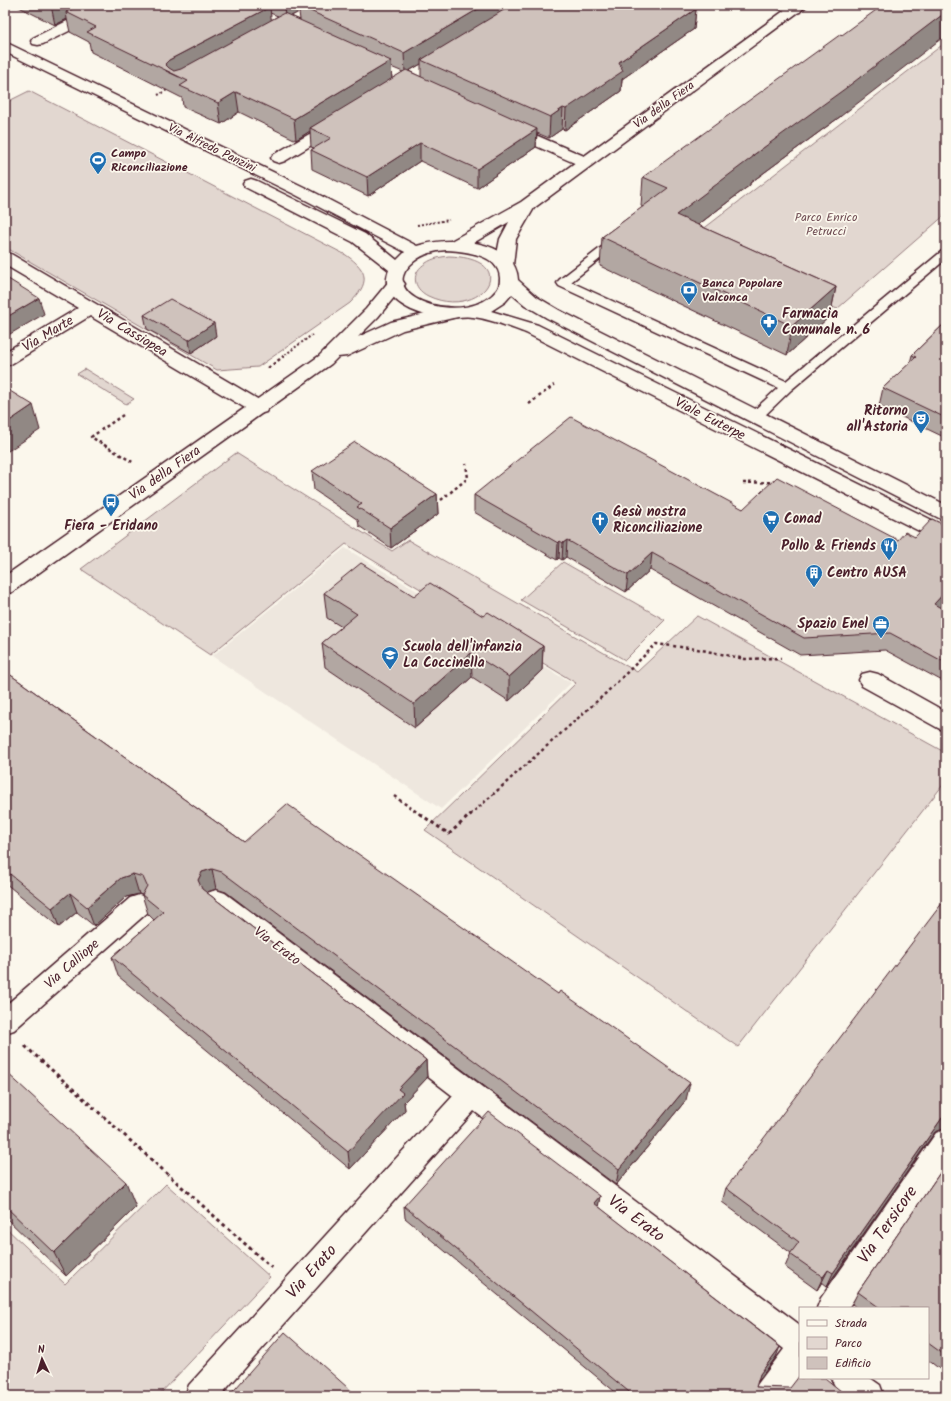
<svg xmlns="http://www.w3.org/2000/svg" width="951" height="1401" font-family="Kalam,sans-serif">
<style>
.built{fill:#eee7de}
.green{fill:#e2d7d0;stroke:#967b7e}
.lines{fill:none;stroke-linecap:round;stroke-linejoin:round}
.service-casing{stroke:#4a1f2b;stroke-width:3}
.minor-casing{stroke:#4a1f2b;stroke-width:3}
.tertiary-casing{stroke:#4a1f2b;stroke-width:3}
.secondary-casing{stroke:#4a1f2b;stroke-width:3}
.path-far2{stroke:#4a1f2b;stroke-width:2;stroke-dasharray:2 2;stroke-linecap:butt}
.path-far1{stroke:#4a1f2b;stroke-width:2.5;stroke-dasharray:3 3;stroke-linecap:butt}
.path{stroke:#4a1f2b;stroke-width:3;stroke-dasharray:3.5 3.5;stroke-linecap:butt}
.service{fill:#fbf7ec;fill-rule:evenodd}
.minor{fill:#fbf7ec;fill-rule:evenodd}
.tertiary{fill:#fbf7ec;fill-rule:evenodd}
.secondary{fill:#fbf7ec;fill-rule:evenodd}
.wall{fill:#b2a7a2;stroke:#4a1f2b;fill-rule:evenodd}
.shaded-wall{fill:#918884;stroke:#4a1f2b}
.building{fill:#cfc2bc;stroke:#4a1f2b}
.labels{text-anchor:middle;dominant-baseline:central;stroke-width:3.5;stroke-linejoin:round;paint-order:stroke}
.far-street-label{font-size:12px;fill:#4a1f2b;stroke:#fbf7ec}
.far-poi-label{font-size:12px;font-weight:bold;fill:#4a1f2b;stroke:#fbf7ec;text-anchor:start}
.far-park-label{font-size:12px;fill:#704d54;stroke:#fbf7ec}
.poi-label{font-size:14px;font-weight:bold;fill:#4a1f2b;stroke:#fbf7ec;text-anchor:start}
.street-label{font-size:14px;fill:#4a1f2b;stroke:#fbf7ec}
.near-street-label{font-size:17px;fill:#4a1f2b;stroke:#fbf7ec}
</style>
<rect width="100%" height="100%" fill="#fbf7ec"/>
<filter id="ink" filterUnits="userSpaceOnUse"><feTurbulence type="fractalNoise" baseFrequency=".025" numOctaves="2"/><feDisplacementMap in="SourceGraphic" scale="8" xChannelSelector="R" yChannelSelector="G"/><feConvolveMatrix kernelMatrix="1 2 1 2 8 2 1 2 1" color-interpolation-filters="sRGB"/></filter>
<g filter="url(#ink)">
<path class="built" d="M345,548L571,683L441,809L212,656Z"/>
<g class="green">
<path d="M946,42V214L837,309L689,240Z"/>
<path d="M29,91L346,255C369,271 370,283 350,303L258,367L217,370L5,247V103Z"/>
<path d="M449,256C525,259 481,321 428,296C412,288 411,272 426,263C433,258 441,257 449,256Z"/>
<path d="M85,369L134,399L126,404L77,374Z"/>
<path d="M236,453L392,551L408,540L637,672L697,616L946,753V781L738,1047L425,830L576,683L346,544L210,655L81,569Z"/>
<path d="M563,562L665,620L625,660L521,600Z"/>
<path d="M166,1184L270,1277L158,1396H5V1227L65,1284Z"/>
</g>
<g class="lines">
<defs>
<path id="service" d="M616,238L620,239L622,241L620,243L571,282L786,381L942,251L946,250V259L791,390L760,420L755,421L750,420L749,417L750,414L778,388L559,286L557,283L559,280L612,239Z"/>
<g id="minor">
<path d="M99,5H117L115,8L43,44L38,45L33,44L31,41L33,38Z"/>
<path d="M776,5H797L802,9L800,12C793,14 780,11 776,5Z"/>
<path d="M337,119L342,121L345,124L342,127L285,161L279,163L273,161L271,158L273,155L332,121Z"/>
<path d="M510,124L591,159L593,162L591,165L585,167L579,165L504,132L502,129L504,126Z"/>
<path d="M5,253L11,254L266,404L268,408L266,412L259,414L252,412L90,316L11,364L5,366V352L78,308L5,265Z"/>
<path d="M870,672L878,674L946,712V731L938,728L862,686L859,680L862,674Z"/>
<path d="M216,890L225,893L800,1325V1377L786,1396H753L757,1385L784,1349L474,1111L220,1396H185L189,1385L453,1096L207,907L204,900L207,893Z"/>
<path d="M139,895L148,898L151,905L148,912L14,1030L5,1033V1006L130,898Z"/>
<path d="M946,1129V1165L848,1308H817L821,1298L936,1133Z"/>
<path d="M831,1378H870L880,1385L884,1396H845L836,1388Z"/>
</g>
<g id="tertiary">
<path d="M792,5H808L534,208L516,239L513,265L510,269L504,270L498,269L495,265L500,239L509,222L463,249L457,250L451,249L449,245L451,241L521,202Z"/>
<path d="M396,279L402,280L405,284L378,317L358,337L391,322L451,308L457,309L460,313L457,317L403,330L347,356L338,357L331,364L12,592L5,594V576L319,356L366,309L390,280Z"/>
</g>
<path id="secondary" d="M5,42L308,189L417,246C447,236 516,238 518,280L537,297L559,310L946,505V520L939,518L547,318L525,305L512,294L505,302L491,311L538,325L946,527V543L939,541L526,333C509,327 491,319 473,317C463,315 452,319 442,318C419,316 377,301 389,270L353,242L245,187L243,184L245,181L251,179L257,181L365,234L397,260L405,252L296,195L5,52ZM446,250C464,251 499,254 500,278C500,282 500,286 497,290C469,327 376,300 410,265C420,255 432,251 446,250Z"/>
</defs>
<use href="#service" class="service-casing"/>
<use href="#minor" class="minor-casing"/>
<use href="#tertiary" class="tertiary-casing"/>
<use href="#secondary" class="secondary-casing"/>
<g class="path-far2">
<path d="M158,95L169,89"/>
<path d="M417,225L449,220"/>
<path d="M282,357L312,335"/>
</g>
<g class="path-far1">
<path d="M268,368L284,356"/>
<path d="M529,404L554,385"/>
<path d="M123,415L91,437L134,463"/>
<path d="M743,483L774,482"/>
<path d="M441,500L468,478L466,464"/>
<path d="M394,796L421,815"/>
<path d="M470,815L606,693L656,644L697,649L745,659L781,658"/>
</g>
<g class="path">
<path d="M420,814L449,834L471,814"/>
<path d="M25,1046L272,1268"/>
</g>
<use href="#service" class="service"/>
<use href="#minor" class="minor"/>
<use href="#tertiary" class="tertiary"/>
<use href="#secondary" class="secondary"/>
</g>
<g class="wall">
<path d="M15,5H687L696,9L694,29L622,79L621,91L565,130L562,129L549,138L537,133L536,147L477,188L420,161L368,196L312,169L311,150L314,148L311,147L310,131L296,140L239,112L221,124L183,107L182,98L91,52L89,42L70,32L67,19L55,25ZM299,12L300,20L291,16ZM270,13L278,16L271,20ZM421,64V77L409,71ZM391,67L403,72L392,79Z"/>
<path d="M841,116L750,183V185L698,225L836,287L830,316L787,355L600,266L602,237L643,207L641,206L643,177Z"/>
<path d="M144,315L216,336L191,353L147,329Z"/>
<path d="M946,322V438L879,406L883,388L910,363L912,355Z"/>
<path d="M312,471L437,494L438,514L391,548L359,526L358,520L314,490Z"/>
<path d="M474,495L743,509L898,540L915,537L945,525L940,522L946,504V602L940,608L946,611V683L885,650L800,655L650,570L626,592L566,557L562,560L559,558L557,560L474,512Z"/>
<path d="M324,593L414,596L483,616L543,646L542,670L509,701L472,677L415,728L325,667L322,643L342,627L327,618Z"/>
<path d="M5,671L244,842L686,1100L616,1185L226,892L216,889L207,892H206L426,1060L427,1078L404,1102L405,1110L350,1169L118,976L112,957L154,920L148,914L142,895L139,894L126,897L94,926L77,912L59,927L5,883Z"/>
<path d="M5,1071L136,1207L66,1276L5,1217Z"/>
<path d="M935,1132L827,1286L822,1282L817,1290L785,1267L791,1253L722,1202L726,1188Z"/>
<path d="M946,1164V1374L928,1360V1308H857L852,1304L858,1292Z"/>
<path d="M600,1196L598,1206L776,1357L757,1382L756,1387L847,1396H620L405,1218L404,1206Z"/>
</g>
<g class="shaded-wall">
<path d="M51,5H96L66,12L67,19L55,25Z"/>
<path d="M284,5H312L299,6V12L285,19Z"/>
<path d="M485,5H519L421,60V64L405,73L404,53Z"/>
<path d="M270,7L272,27L179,77L166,71L165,64L169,60Z"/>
<path d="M696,9L694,29L622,79L621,91L565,130L566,109L619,62Z"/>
<path d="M946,12V35L841,116L750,183V185L673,244L676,215L752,156Z"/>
<path d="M391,61L392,82L310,128V131L296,140L294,119Z"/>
<path d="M236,92L239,112L221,124L218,103Z"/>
<path d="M563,108L562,129L549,138L550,117Z"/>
<path d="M537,129L536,147L477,188V169Z"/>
<path d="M420,143V161L368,196L367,177Z"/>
<path d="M836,287L830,316L787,355L792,326Z"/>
<path d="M39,298L44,314L5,337V318Z"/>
<path d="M214,323L216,336L191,353L189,340Z"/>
<path d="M33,405L40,430L5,453V424Z"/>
<path d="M437,494L438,514L391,548L390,528Z"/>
<path d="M567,540L566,557L562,560L563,543Z"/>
<path d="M560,541L559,558L557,560L558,543Z"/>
<path d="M652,553L650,570L626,592L628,575Z"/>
<path d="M946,591V602L928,622L934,604Z"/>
<path d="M543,646L542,670L509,701V677Z"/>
<path d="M471,653L472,677L415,728L414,704Z"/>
<path d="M212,869L216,889L207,892L203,899L198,880L202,872Z"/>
<path d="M133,874L139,894L126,897L94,926L87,907L121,878Z"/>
<path d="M70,893L77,912L59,927L52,908Z"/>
<path d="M426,1060L427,1078L404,1102L405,1110L350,1169L348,1152L398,1089Z"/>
<path d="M690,1083L686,1100L616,1185L619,1169Z"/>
<path d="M946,1116V1128L935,1132L827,1286L833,1273L942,1118Z"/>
<path d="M126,1182L136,1207L66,1276L54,1253Z"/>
<path d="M600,1196L598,1208L594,1203Z"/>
<path d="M828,1270L822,1282L817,1290L823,1277Z"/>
<path d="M780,1347L776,1357L756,1384L760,1374Z"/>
</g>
<g class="building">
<path d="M80,5H266L270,7L169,60L165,64L169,68L174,71L181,69L284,13L391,61L294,119L236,92L218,103L180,86L188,81L87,32L96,27L66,12Z"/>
<path d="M300,5H485L404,53L299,6Z"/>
<path d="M512,5H687L696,9L619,62L623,71L566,109L563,108L550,117L421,60Z"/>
<path d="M883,5H946V12L846,88L752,156H754L676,215L836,287L792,326L602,237L668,188L643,177L841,34L842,35Z"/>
<path d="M406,70L537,129L477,169L420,143L367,177L311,150L331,138L310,128Z"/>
<path d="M5,277L39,298L5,318Z"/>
<path d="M170,299L214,323L189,340L144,315Z"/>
<path d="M946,322V418L883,388L916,357L912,355Z"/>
<path d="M5,388L33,405L5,424Z"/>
<path d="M571,417L743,509L777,477L898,540L905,532L915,537L932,519L946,526V591L934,604L946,611V663L890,633L804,638L652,553L628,575L567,540L563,543L560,541L558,543L474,495Z"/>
<path d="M355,442L437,494L390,528L357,507L362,504L312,471Z"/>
<path d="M361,563L414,596L430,583L483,616L488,612L543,646L509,677L471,653L414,704L322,643L357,614L324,593Z"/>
<path d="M5,671L244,842L287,804L558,994L560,991L690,1083L619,1169L222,872L212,869L202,872L198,880L202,889L426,1060L398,1089L403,1093L348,1152L112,957L163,912L142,895L147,886L143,877L133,874L121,878L87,907L70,893L52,908L5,870Z"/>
<path d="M946,898V1116L942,1118L833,1273L828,1270L823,1277L790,1254L799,1242L726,1188Z"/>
<path d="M5,1071L126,1182L54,1253L5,1206Z"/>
<path d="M489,1112L600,1196L594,1203L780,1347L760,1374L756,1387L790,1388L800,1375V1378H825L847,1396H634L404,1206Z"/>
<path d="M946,1164V1356L928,1343V1308H880L858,1292Z"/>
<path d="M285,1332L357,1396H229Z"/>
</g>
</g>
<defs>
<symbol id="stadium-pin" viewBox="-11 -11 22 30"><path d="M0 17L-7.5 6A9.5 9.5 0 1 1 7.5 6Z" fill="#1f6fb2" stroke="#fbf7ec"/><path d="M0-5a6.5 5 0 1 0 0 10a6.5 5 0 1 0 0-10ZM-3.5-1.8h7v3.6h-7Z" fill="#fff"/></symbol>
<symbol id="bank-pin" viewBox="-11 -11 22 30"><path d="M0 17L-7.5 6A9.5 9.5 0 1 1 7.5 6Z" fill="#1f6fb2" stroke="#fbf7ec"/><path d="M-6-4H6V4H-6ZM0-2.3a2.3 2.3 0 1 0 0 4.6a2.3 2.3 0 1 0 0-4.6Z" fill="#fff"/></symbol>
<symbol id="pharmacy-pin" viewBox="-11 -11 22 30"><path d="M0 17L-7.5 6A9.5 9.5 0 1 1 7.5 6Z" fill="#1f6fb2" stroke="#fbf7ec"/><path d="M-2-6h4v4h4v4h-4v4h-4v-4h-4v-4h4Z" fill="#fff"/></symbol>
<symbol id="theatre-pin" viewBox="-11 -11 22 30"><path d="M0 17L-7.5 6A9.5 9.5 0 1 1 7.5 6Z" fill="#1f6fb2" stroke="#fbf7ec"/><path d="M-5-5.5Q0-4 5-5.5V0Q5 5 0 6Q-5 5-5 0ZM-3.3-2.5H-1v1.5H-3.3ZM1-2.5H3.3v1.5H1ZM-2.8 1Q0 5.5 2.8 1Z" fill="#fff"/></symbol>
<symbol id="bus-pin" viewBox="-11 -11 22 30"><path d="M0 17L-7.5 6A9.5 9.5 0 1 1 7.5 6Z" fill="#1f6fb2" stroke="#fbf7ec"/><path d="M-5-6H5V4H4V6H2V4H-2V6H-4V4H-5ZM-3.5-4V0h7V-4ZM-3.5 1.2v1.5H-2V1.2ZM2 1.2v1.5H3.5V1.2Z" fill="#fff"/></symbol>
<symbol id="supermarket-pin" viewBox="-11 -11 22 30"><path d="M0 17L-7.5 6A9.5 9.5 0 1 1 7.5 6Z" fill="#1f6fb2" stroke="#fbf7ec"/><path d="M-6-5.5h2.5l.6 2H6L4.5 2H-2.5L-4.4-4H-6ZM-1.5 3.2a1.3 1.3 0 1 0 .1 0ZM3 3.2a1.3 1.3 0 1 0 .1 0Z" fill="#fff"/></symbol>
<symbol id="church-pin" viewBox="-11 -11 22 30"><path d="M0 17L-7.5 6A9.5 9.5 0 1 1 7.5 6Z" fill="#1f6fb2" stroke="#fbf7ec"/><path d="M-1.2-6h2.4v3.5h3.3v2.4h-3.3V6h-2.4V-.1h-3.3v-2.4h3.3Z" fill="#fff"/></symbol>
<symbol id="restaurant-pin" viewBox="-11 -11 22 30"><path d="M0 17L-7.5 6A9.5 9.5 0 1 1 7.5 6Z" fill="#1f6fb2" stroke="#fbf7ec"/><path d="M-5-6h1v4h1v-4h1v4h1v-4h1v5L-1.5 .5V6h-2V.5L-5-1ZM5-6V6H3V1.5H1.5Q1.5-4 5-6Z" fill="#fff"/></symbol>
<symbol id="building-pin" viewBox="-11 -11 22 30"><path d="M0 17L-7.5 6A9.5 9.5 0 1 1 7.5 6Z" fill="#1f6fb2" stroke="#fbf7ec"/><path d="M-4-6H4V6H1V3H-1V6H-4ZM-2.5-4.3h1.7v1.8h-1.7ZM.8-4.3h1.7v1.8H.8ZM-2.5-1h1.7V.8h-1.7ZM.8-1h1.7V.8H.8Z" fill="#fff"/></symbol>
<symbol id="office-pin" viewBox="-11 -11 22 30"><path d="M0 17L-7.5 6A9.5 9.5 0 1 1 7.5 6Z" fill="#1f6fb2" stroke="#fbf7ec"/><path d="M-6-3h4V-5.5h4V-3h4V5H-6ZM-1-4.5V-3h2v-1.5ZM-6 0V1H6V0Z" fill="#fff"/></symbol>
<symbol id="school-pin" viewBox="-11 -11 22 30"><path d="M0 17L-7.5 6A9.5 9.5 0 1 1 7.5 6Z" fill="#1f6fb2" stroke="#fbf7ec"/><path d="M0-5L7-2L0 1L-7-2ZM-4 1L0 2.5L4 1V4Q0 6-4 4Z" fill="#fff"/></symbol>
</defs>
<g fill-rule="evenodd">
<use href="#stadium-pin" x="88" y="150" width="20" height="27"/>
<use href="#bank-pin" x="679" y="280" width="20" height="27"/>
<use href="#pharmacy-pin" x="759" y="312" width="20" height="27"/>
<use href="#theatre-pin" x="911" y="409" width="20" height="27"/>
<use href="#bus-pin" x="101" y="492" width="20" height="27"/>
<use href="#supermarket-pin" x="761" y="509" width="20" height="27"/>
<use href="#church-pin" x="590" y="510" width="20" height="27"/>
<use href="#restaurant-pin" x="879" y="536" width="20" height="27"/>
<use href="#building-pin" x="804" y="563" width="20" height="27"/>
<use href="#office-pin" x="871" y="614" width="20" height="27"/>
<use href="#school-pin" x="380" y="645" width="20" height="27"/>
</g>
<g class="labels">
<g class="far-street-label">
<text transform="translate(664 105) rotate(-36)">Via della Fiera</text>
<text transform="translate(212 148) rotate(26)">Via Alfredo Panzini</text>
</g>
<g class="far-poi-label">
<text x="111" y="153">Campo<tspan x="111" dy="14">Riconciliazione</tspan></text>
<text x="702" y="283">Banca Popolare<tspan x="702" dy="14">Valconca</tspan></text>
</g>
<g class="far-park-label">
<text x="826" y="217">Parco Enrico<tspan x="826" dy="14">Petrucci</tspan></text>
</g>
<g class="poi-label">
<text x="782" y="314">Farmacia<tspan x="782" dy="16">Comunale n. 6</tspan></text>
<text x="908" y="411" text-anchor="end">Ritorno<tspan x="908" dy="16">all'Astoria</tspan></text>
<text x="613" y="512">Gesù nostra<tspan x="613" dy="16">Riconciliazione</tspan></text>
<text x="784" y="519">Conad</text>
<text x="111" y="526" text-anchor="middle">Fiera - Eridano</text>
<text x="876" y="546" text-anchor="end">Pollo &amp; Friends</text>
<text x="827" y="573">Centro AUSA</text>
<text x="868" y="624" text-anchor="end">Spazio Enel</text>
<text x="403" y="647">Scuola dell'infanzia<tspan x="403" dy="16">La Coccinella</tspan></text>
</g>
<g class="street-label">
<text transform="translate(132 333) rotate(31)">Via Cassiopea</text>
<text transform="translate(48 334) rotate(-31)">Via Marte</text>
<text transform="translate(710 419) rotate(27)">Viale Euterpe</text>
<text transform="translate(165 473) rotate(-35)">Via della Fiera</text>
<text transform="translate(277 946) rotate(37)">Via Erato</text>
<text transform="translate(72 964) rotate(-41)">Via Calliope</text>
</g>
<g class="near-street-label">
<text transform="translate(636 1219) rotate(37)">Via Erato</text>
<text transform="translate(888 1225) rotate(-55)">Via Tersicore</text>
<text transform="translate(312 1272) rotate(-48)">Via Erato</text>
</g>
</g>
<rect width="951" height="1401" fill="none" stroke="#fbf7ec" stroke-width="20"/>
<rect x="10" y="10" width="931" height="1381" fill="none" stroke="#4a1f2b" stroke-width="1.5" filter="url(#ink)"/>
<rect x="799" y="1307" width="130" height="72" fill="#fbf7ec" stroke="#b4a19f"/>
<rect x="807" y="1320" width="20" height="6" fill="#fbf7ec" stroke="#b4a19f"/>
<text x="835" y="1327" font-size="12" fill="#4a1f2b">Strada</text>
<rect x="807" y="1337" width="20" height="12" fill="#e2d7d0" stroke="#b4a19f"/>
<text x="835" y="1347" font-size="12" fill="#4a1f2b">Parco</text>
<rect x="807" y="1357" width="20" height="12" fill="#cfc2bc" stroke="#b4a19f"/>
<text x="835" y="1367" font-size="12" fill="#4a1f2b">Edificio</text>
<g transform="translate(42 1359) rotate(356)" stroke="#fbf7ec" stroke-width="3" paint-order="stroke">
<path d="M0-3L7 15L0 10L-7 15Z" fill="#4a1f2b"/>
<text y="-6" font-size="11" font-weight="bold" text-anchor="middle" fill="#4a1f2b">N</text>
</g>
</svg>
